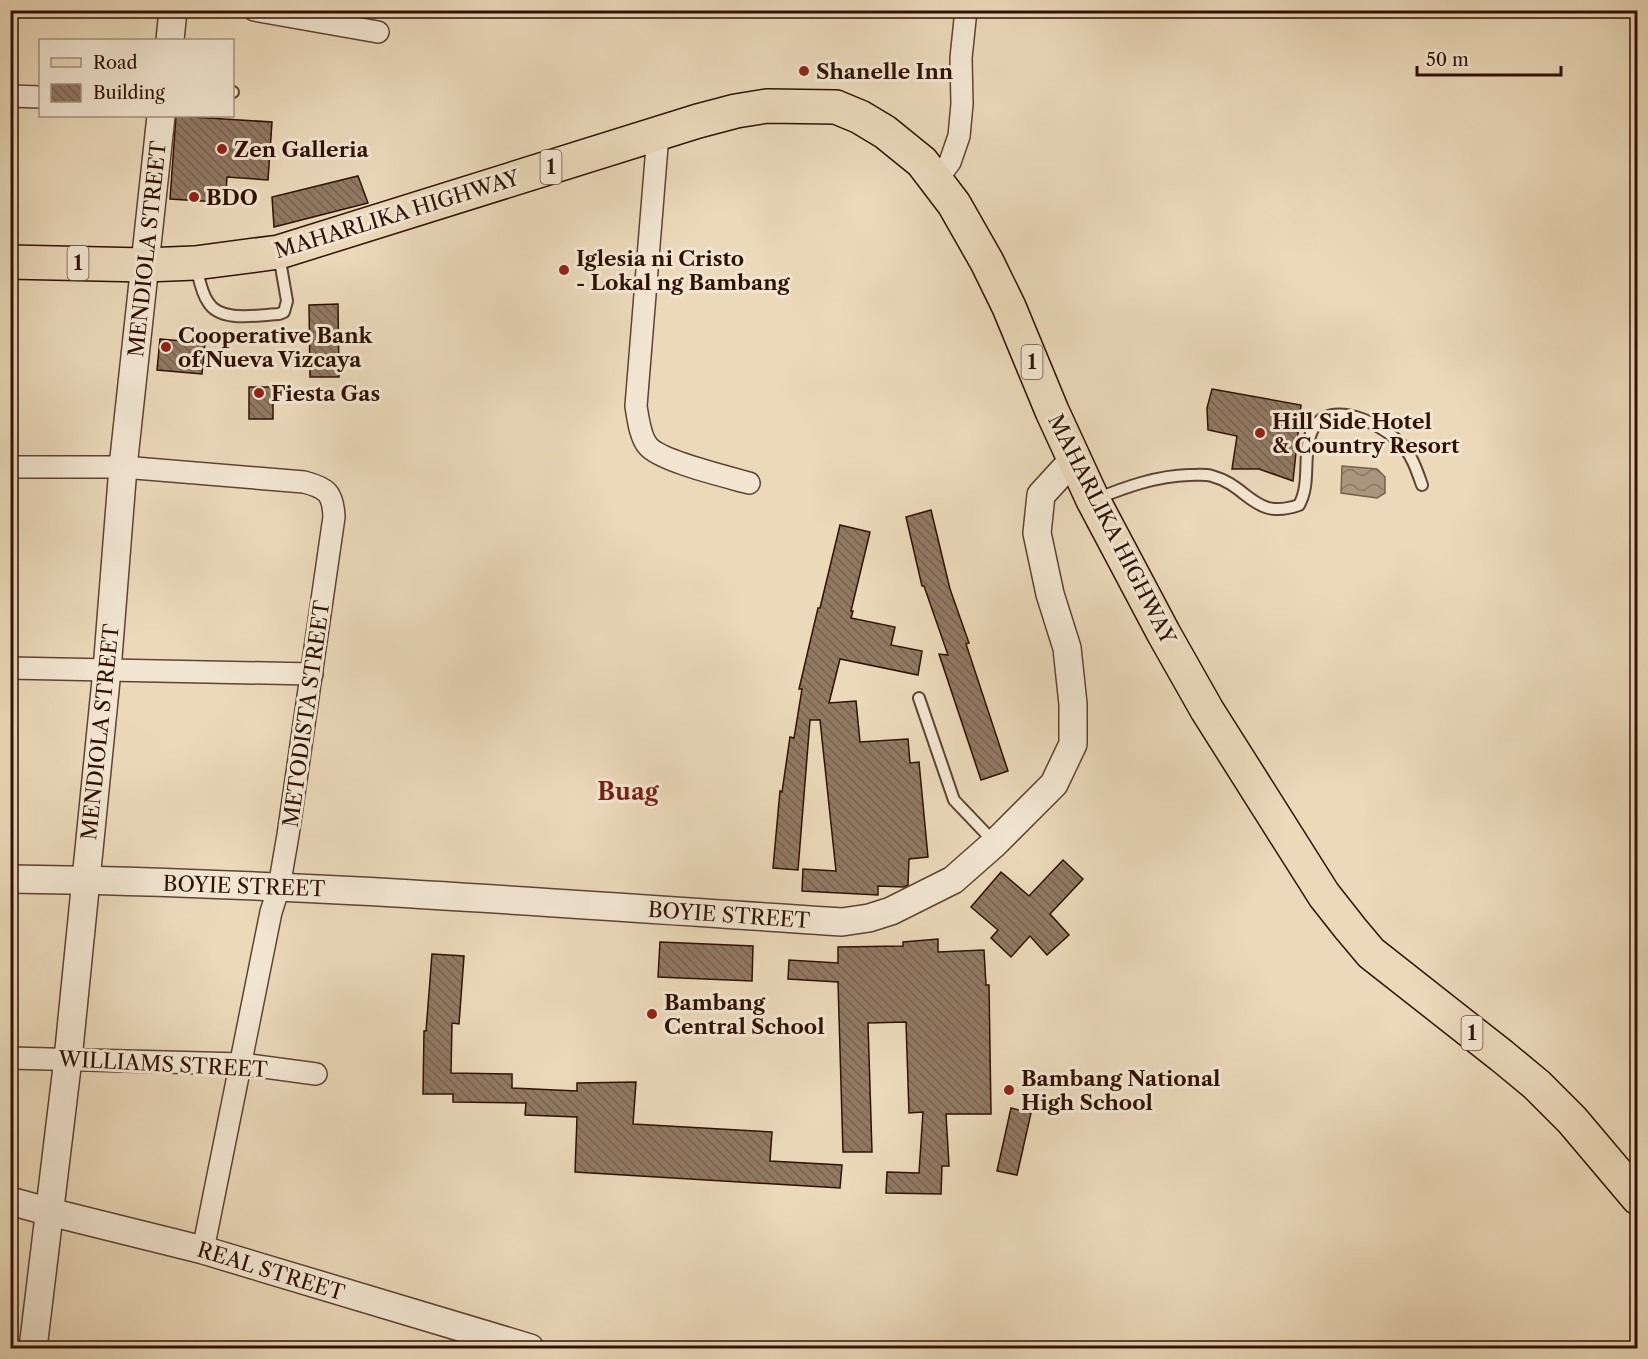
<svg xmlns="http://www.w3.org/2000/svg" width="1648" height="1359" font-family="'Libre Caslon Text',serif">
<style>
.water{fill:url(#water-waves);stroke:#7a604c;stroke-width:1.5}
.building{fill:url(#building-back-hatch);stroke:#301104;stroke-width:1.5}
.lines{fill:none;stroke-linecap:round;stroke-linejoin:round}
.service-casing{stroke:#5f4332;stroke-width:14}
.minor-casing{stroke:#5f4332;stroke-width:24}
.tertiary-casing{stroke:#5f4332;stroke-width:30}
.primary-casing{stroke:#301104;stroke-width:36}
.service{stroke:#f2e6d2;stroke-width:10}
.minor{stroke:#f2e6d2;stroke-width:21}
.tertiary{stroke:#f2e6d2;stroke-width:27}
.primary{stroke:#ebd9ba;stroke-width:33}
.poi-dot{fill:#8f2418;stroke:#f2e6d2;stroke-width:2}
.labels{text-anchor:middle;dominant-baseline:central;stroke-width:6;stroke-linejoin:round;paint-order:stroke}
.shield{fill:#f2e6d2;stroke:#6a5142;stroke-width:1.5}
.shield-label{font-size:20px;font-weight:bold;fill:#301104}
.poi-label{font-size:21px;font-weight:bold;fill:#301104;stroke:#f2e6d2;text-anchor:start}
.street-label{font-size:21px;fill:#301104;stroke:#f2e6d2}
.quarter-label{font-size:24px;font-weight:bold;fill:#7a1f14;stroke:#f2e6d2}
</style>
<defs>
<pattern id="water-waves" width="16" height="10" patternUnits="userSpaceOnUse" patternTransform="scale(1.5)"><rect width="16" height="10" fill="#ab957c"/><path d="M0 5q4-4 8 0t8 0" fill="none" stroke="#8c7863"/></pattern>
<pattern id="building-back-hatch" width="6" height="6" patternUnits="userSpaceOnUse" patternTransform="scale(1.5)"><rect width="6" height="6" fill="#917963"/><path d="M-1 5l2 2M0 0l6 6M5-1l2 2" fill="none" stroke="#77624f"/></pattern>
</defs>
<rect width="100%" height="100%" fill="#ebd9ba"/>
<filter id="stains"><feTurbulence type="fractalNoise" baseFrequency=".00333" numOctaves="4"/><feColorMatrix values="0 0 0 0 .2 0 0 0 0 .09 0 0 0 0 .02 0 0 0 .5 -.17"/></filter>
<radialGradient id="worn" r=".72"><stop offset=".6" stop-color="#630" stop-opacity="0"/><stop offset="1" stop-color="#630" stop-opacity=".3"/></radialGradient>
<path class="water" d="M1342,466L1377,469L1385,477V493L1377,498L1341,493Z"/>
<g class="building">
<path d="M176,116L272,122L268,180L227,177L226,191H219L218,202L170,199Z"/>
<path d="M358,176L368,203L274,227L272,197Z"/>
<path d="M338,304L339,377H310L309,305Z"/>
<path d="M160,339L205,343L202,374L157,370Z"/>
<rect x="249" y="387" width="24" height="32"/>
<path d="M1212,389L1301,405L1293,481L1259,469H1232L1237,436L1208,430L1207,408Z"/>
<path d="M931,510L950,589L969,643L966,644L1008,771L981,780L939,654L948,655L924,586H922L906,517Z"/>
<path d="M840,525L870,532L851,611H853L851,618L895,627L891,645L922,651L918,675L840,659L829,703L856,701L860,742L908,739L910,763L919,762L928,857L909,859L908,885L904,887L878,886V895L802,891L803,869L836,871L820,720H810L798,870L773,868L780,791L782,792L790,737L794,738L802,689H799L818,608H820Z"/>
<path d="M1063,860L1083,879L1050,914L1069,935L1047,955L1030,936L1011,957L991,938L998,930L971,907L1001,872L1029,896Z"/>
<path d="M938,939V952L984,950L986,985H989L991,1114H946L949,1166H942L941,1194L886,1193L887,1172L919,1173L923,1112L909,1113L906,1022L868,1023L872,1152H843L838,982L788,979L789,960L838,963V947L903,946V942Z"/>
<path d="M660,942L753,946L752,981L658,977Z"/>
<path d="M432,954L464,956L459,1024L452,1023L451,1073L512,1074V1088L577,1091V1083L636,1082L633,1124L772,1132L770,1161L842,1165L840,1188L575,1172L577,1117L525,1115L526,1103L453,1102V1094H423L424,1031H426Z"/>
<path d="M1011,1108L1031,1113L1017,1175L997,1171Z"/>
</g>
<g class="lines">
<defs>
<g id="service">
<path d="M232,92H233"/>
<path d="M196,266C199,278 201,292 208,302C220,323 258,315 279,314L284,312L287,301L279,255"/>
<path d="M1096,499C1126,487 1156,476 1189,475C1197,475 1205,474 1212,476C1249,486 1254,521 1299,505C1312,482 1301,452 1313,429C1330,397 1384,425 1401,444C1412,455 1417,471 1422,485"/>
<path d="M919,698L954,800L995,843"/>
</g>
<g id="minor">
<path d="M254,10L378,32"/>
<path d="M10,96L40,97"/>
<path d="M658,134L636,406C638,418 640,437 648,446C660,461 728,477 749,483"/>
<path d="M936,181L950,162L959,136L962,104L961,58L966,10"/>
<path d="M10,467H123L304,482C327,488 333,493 334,517L288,835L279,887L271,912L203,1250"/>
<path d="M10,668L312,674"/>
<path d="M10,1058L242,1064L316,1074"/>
</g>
<g id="tertiary">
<path d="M170,40L173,10"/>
<path d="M10,879C288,882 565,904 842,922L869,918L891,911L953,880L995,843L1054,784L1073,744V704L1067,648L1050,594L1037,533L1041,495L1074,459"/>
<path d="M10,1201L50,1212L203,1250L530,1348"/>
<path d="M33,1348L68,1059L107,670L123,467L161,116"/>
</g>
<path id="primary" d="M10,262L145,265L195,263L279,252L698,121L736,111L767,106L836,107L860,117L885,132L922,162L954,204L987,262L1009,307L1052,411L1093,500L1164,634L1207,710L1324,895L1350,928L1371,953L1502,1056L1537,1085L1572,1120L1638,1198"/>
</defs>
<use href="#service" class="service-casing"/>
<use href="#minor" class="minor-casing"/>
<use href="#tertiary" class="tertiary-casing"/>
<use href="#primary" class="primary-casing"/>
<use href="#service" class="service"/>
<use href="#minor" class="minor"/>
<use href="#tertiary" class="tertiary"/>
<use href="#primary" class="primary"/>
</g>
<g class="poi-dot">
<circle cx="804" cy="71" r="6"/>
<circle cx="222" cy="149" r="6"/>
<circle cx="194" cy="197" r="6"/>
<circle cx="564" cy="270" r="6"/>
<circle cx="166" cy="347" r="6"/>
<circle cx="259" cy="393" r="6"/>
<circle cx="1260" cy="433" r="6"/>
<circle cx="652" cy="1014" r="6"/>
<circle cx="1009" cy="1090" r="6"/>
</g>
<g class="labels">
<g class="shield">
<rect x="540.5" y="150" width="21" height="34" rx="4.5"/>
<rect x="67.5" y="246" width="21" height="34" rx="4.5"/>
<rect x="1021.5" y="345" width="21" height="34" rx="4.5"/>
<rect x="1461.5" y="1016" width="21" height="34" rx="4.5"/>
</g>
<g class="shield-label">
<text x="551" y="167">1</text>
<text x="78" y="263">1</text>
<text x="1032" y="362">1</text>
<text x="1472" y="1033">1</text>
</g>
<g class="poi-label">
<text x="816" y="71">Shanelle Inn</text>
<text x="234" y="149">Zen Galleria</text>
<text x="206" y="197">BDO</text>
<text x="576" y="258">Iglesia ni Cristo<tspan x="576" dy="24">- Lokal ng Bambang</tspan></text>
<text x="178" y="335">Cooperative Bank<tspan x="178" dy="24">of Nueva Vizcaya</tspan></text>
<text x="271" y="393">Fiesta Gas</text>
<text x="1272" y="421">Hill Side Hotel<tspan x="1272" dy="24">&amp; Country Resort</tspan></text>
<text x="664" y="1002">Bambang<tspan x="664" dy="24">Central School</tspan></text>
<text x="1021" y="1078">Bambang National<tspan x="1021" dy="24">High School</tspan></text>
</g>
<g class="street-label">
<text transform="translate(397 214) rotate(-17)">MAHARLIKA HIGHWAY</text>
<text transform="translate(147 249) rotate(-84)">MENDIOLA STREET</text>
<text transform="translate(1112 529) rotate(63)">MAHARLIKA HIGHWAY</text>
<text transform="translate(306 714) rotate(-82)">METODISTA STREET</text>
<text transform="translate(100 732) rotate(-84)">MENDIOLA STREET</text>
<text transform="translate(244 886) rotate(2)">BOYIE STREET</text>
<text transform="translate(729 915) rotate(4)">BOYIE STREET</text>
<text transform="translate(163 1064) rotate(3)">WILLIAMS STREET</text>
<text transform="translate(271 1271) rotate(17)">REAL STREET</text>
</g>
<g class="quarter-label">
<text x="628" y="791">Buag</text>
</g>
</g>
<rect width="1648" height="1359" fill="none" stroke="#ebd9ba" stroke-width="36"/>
<rect x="12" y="12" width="1624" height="1335" fill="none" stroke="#301104" stroke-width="3"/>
<rect x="18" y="18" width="1612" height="1323" fill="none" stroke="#301104" stroke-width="1.5"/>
<rect x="39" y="39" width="195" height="78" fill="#f2e6d2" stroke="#a49180" stroke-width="1.5"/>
<rect x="51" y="58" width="30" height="9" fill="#ebd9ba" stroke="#a49180" stroke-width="1.5"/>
<text x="93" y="69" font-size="18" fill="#301104">Road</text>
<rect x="51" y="84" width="30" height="18" fill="url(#building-back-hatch)" stroke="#a49180" stroke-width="1.5"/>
<text x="93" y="99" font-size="18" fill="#301104">Building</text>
<path d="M1417 66v9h144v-9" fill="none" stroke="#301104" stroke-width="3"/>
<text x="1426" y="66" font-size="18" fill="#301104" stroke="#f2e6d2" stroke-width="4.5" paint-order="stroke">50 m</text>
<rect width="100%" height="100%" filter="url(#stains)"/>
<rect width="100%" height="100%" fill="url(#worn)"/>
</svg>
